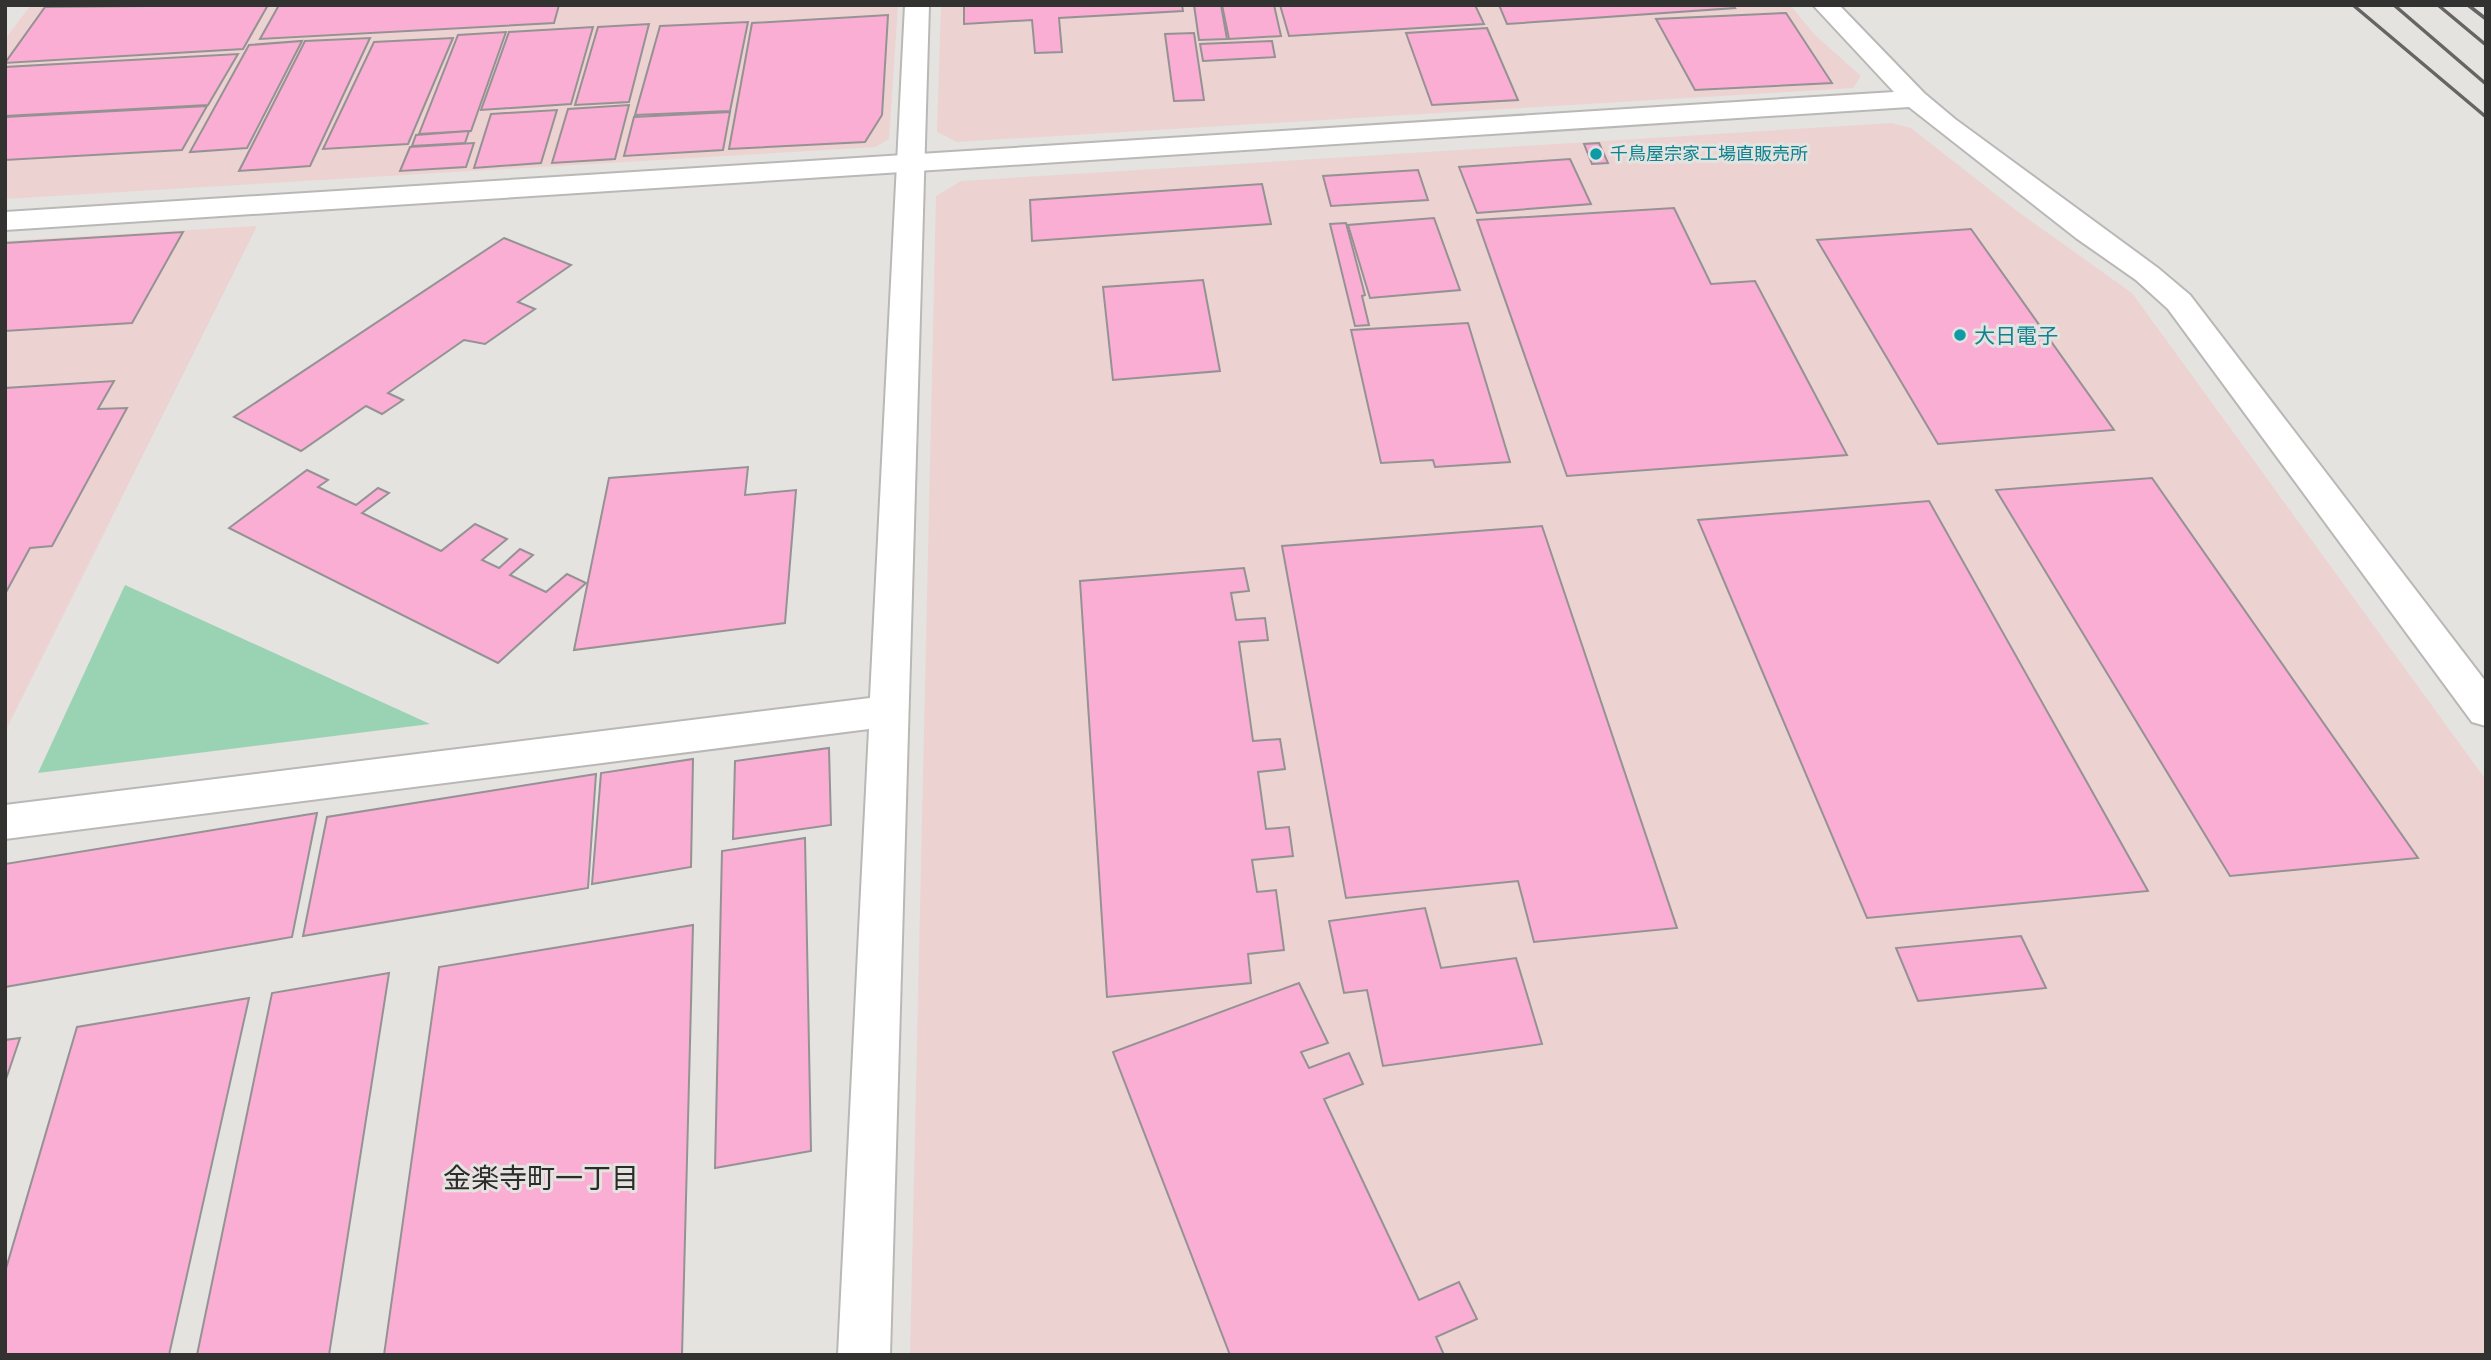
<svg xmlns="http://www.w3.org/2000/svg" width="2491" height="1360" font-family="Helvetica,'Noto Sans JP',sans-serif">
<style>
.commercial{fill:#edd2d2}
.green{fill:#99d3b4}
.building{fill:#fbaed4;stroke:#959293;stroke-width:2}
.lines{fill:none;stroke-linecap:round;stroke-linejoin:round}
.minor-casing{stroke:#bab8b6;stroke-width:4}
.tertiary-casing{stroke:#bab8b6;stroke-width:4}
.minor{fill:#fff;fill-rule:evenodd}
.tertiary{fill:#fff;fill-rule:evenodd}
.rail{stroke:#656563;stroke-width:3.5}
.culture-dot{fill:#0f9aa8;stroke:#e4e3e0;stroke-width:2.5}
.labels{text-anchor:middle;dominant-baseline:central;stroke-width:6;stroke-linejoin:round;paint-order:stroke}
.far-culture-label{font-size:18px;fill:#0d838f;stroke:#e4e3e0;text-anchor:start}
.culture-label{font-size:21px;fill:#0d838f;stroke:#e4e3e0;text-anchor:start}
.near-neighbourhood-label{font-size:28px;fill:#2d2c2a;stroke:#e4e3e0}
</style>
<rect width="100%" height="100%" fill="#e4e3e0"/>
<g class="commercial">
<path d="M31,5H898L889,139L875,147L5,199V39Z"/>
<path d="M941,5H1790L1815,35L1861,76L1853,88L957,142L937,132Z"/>
<path d="M1892,123L1911,128L2017,211L2132,293L2486,780V1355H910L936,196L961,181Z"/>
<path d="M257,226L5,732V241Z"/>
</g>
<path class="green" d="M125,585L430,724L38,773Z"/>
<g class="building">
<path d="M268,5L243,49L5,63L45,7Z"/>
<path d="M279,5H559L554,23L260,39Z"/>
<path d="M964,5H1182L1183,11L1059,18L1062,52L1035,53L1032,20L964,24Z"/>
<path d="M1194,5H1221L1227,39L1199,40Z"/>
<path d="M1222,5H1274L1281,36L1229,39Z"/>
<path d="M1280,5H1475L1484,24L1289,36Z"/>
<path d="M1499,5H1733L1735,8L1507,24Z"/>
<path d="M1786,13L1832,83L1695,90L1656,19Z"/>
<path d="M888,15L882,115L865,142L729,149L752,23Z"/>
<path d="M748,22L730,111L635,115L660,26Z"/>
<path d="M649,24L629,102L575,105L598,27Z"/>
<path d="M593,27L571,104L481,110L509,32Z"/>
<path d="M1487,28L1518,100L1432,105L1406,33Z"/>
<path d="M506,32L471,131L419,134L458,35Z"/>
<path d="M1194,33L1204,100L1174,101L1165,34Z"/>
<path d="M370,38L310,166L239,171L305,41Z"/>
<path d="M453,38L408,144L323,149L374,42Z"/>
<path d="M302,41L247,148L190,152L249,45Z"/>
<path d="M1272,41L1275,57L1203,61L1200,44Z"/>
<path d="M238,54L208,105L5,116V67Z"/>
<path d="M629,105L615,159L552,163L568,109Z"/>
<path d="M207,106L182,150L5,160V117Z"/>
<path d="M557,110L541,163L474,168L491,114Z"/>
<path d="M730,112L723,150L624,156L634,117Z"/>
<path d="M469,131L465,143L412,146L416,135Z"/>
<path d="M474,143L466,167L400,171L410,147Z"/>
<path d="M1599,143L1608,163L1592,164L1584,144Z"/>
<path d="M1570,159L1591,204L1477,213L1459,167Z"/>
<path d="M1418,170L1428,200L1331,206L1323,176Z"/>
<path d="M1262,184L1271,224L1032,241L1030,200Z"/>
<path d="M1674,208L1711,284L1755,281L1847,455L1567,476L1477,220Z"/>
<path d="M1434,218L1460,290L1370,298L1348,225Z"/>
<path d="M1346,223L1365,295L1362,296L1369,325L1355,326L1330,224Z"/>
<path d="M1971,229L2114,430L1938,444L1817,240Z"/>
<path d="M183,232L132,323L5,331V243Z"/>
<path d="M504,238L571,265L518,302L535,309L485,344L464,340L388,393L403,400L382,414L366,406L301,451L234,417Z"/>
<path d="M1203,280L1220,371L1113,380L1103,287Z"/>
<path d="M1468,323L1510,462L1435,467L1433,460L1381,463L1351,330Z"/>
<path d="M114,381L98,409L127,408L52,546L30,548L5,594V388Z"/>
<path d="M748,467L745,495L796,490L785,623L574,650L609,478Z"/>
<path d="M307,470L328,480L318,487L356,505L378,488L389,493L362,513L441,551L475,524L507,539L482,560L499,568L520,549L533,555L510,575L546,592L567,574L586,583L498,663L229,528Z"/>
<path d="M2152,478L2418,858L2230,876L1996,490Z"/>
<path d="M1929,501L2148,891L1867,918L1698,520Z"/>
<path d="M1542,526L1677,928L1534,942L1518,881L1346,898L1282,546Z"/>
<path d="M1244,568L1249,591L1231,593L1236,620L1265,618L1268,640L1239,642L1253,741L1280,739L1285,769L1258,772L1266,829L1289,827L1293,856L1252,860L1257,892L1276,890L1284,950L1248,954L1251,983L1107,997L1080,581Z"/>
<path d="M829,748L831,825L733,839L735,761Z"/>
<path d="M693,759L691,867L592,884L601,773Z"/>
<path d="M596,774L588,888L303,936L327,817Z"/>
<path d="M317,813L292,937L5,987V864Z"/>
<path d="M805,838L811,1151L715,1168L722,851Z"/>
<path d="M1425,908L1441,968L1516,958L1542,1044L1383,1066L1367,990L1344,993L1329,921Z"/>
<path d="M693,925L682,1355H384L439,967Z"/>
<path d="M2021,936L2046,988L1918,1001L1896,948Z"/>
<path d="M389,973L329,1355H197L272,993Z"/>
<path d="M1299,983L1328,1043L1301,1052L1309,1068L1349,1053L1363,1084L1324,1099L1419,1300L1459,1282L1477,1319L1436,1337L1444,1355H1230L1113,1052Z"/>
<path d="M249,998L169,1355H5V1272L77,1027Z"/>
<path d="M20,1038L5,1082V1040Z"/>
</g>
<g class="lines">
<defs>
<path id="minor" d="M905,5H929L890,1355H838L869,729L5,839V805L870,698Z"/>
<path id="tertiary" d="M1813,5H1839L1924,93L1955,119L2158,268L2190,295L2486,682V726L2472,722L2168,309L2136,280L2076,238L1909,107L5,230V212L1894,92Z"/>
</defs>
<use href="#minor" class="minor-casing"/>
<use href="#tertiary" class="tertiary-casing"/>
<use href="#minor" class="minor"/>
<use href="#tertiary" class="tertiary"/>
<g class="rail">
<path d="M2353,5L2486,117"/>
<path d="M2394,5L2486,84"/>
<path d="M2438,5L2486,45"/>
<path d="M2468,5L2486,19"/>
</g>
</g>
<g class="culture-dot">
<circle cx="1596" cy="154" r="7"/>
<circle cx="1960" cy="335" r="7"/>
</g>
<g class="labels">
<g class="far-culture-label">
<text x="1610" y="154">千鳥屋宗家工場直販売所</text>
</g>
<g class="culture-label">
<text x="1974" y="335">大日電子</text>
</g>
<g class="near-neighbourhood-label">
<text x="541" y="1178">金楽寺町一丁目</text>
</g>
</g>
<rect width="2491" height="1360" fill="none" stroke="#323231" stroke-width="14"/>
</svg>
